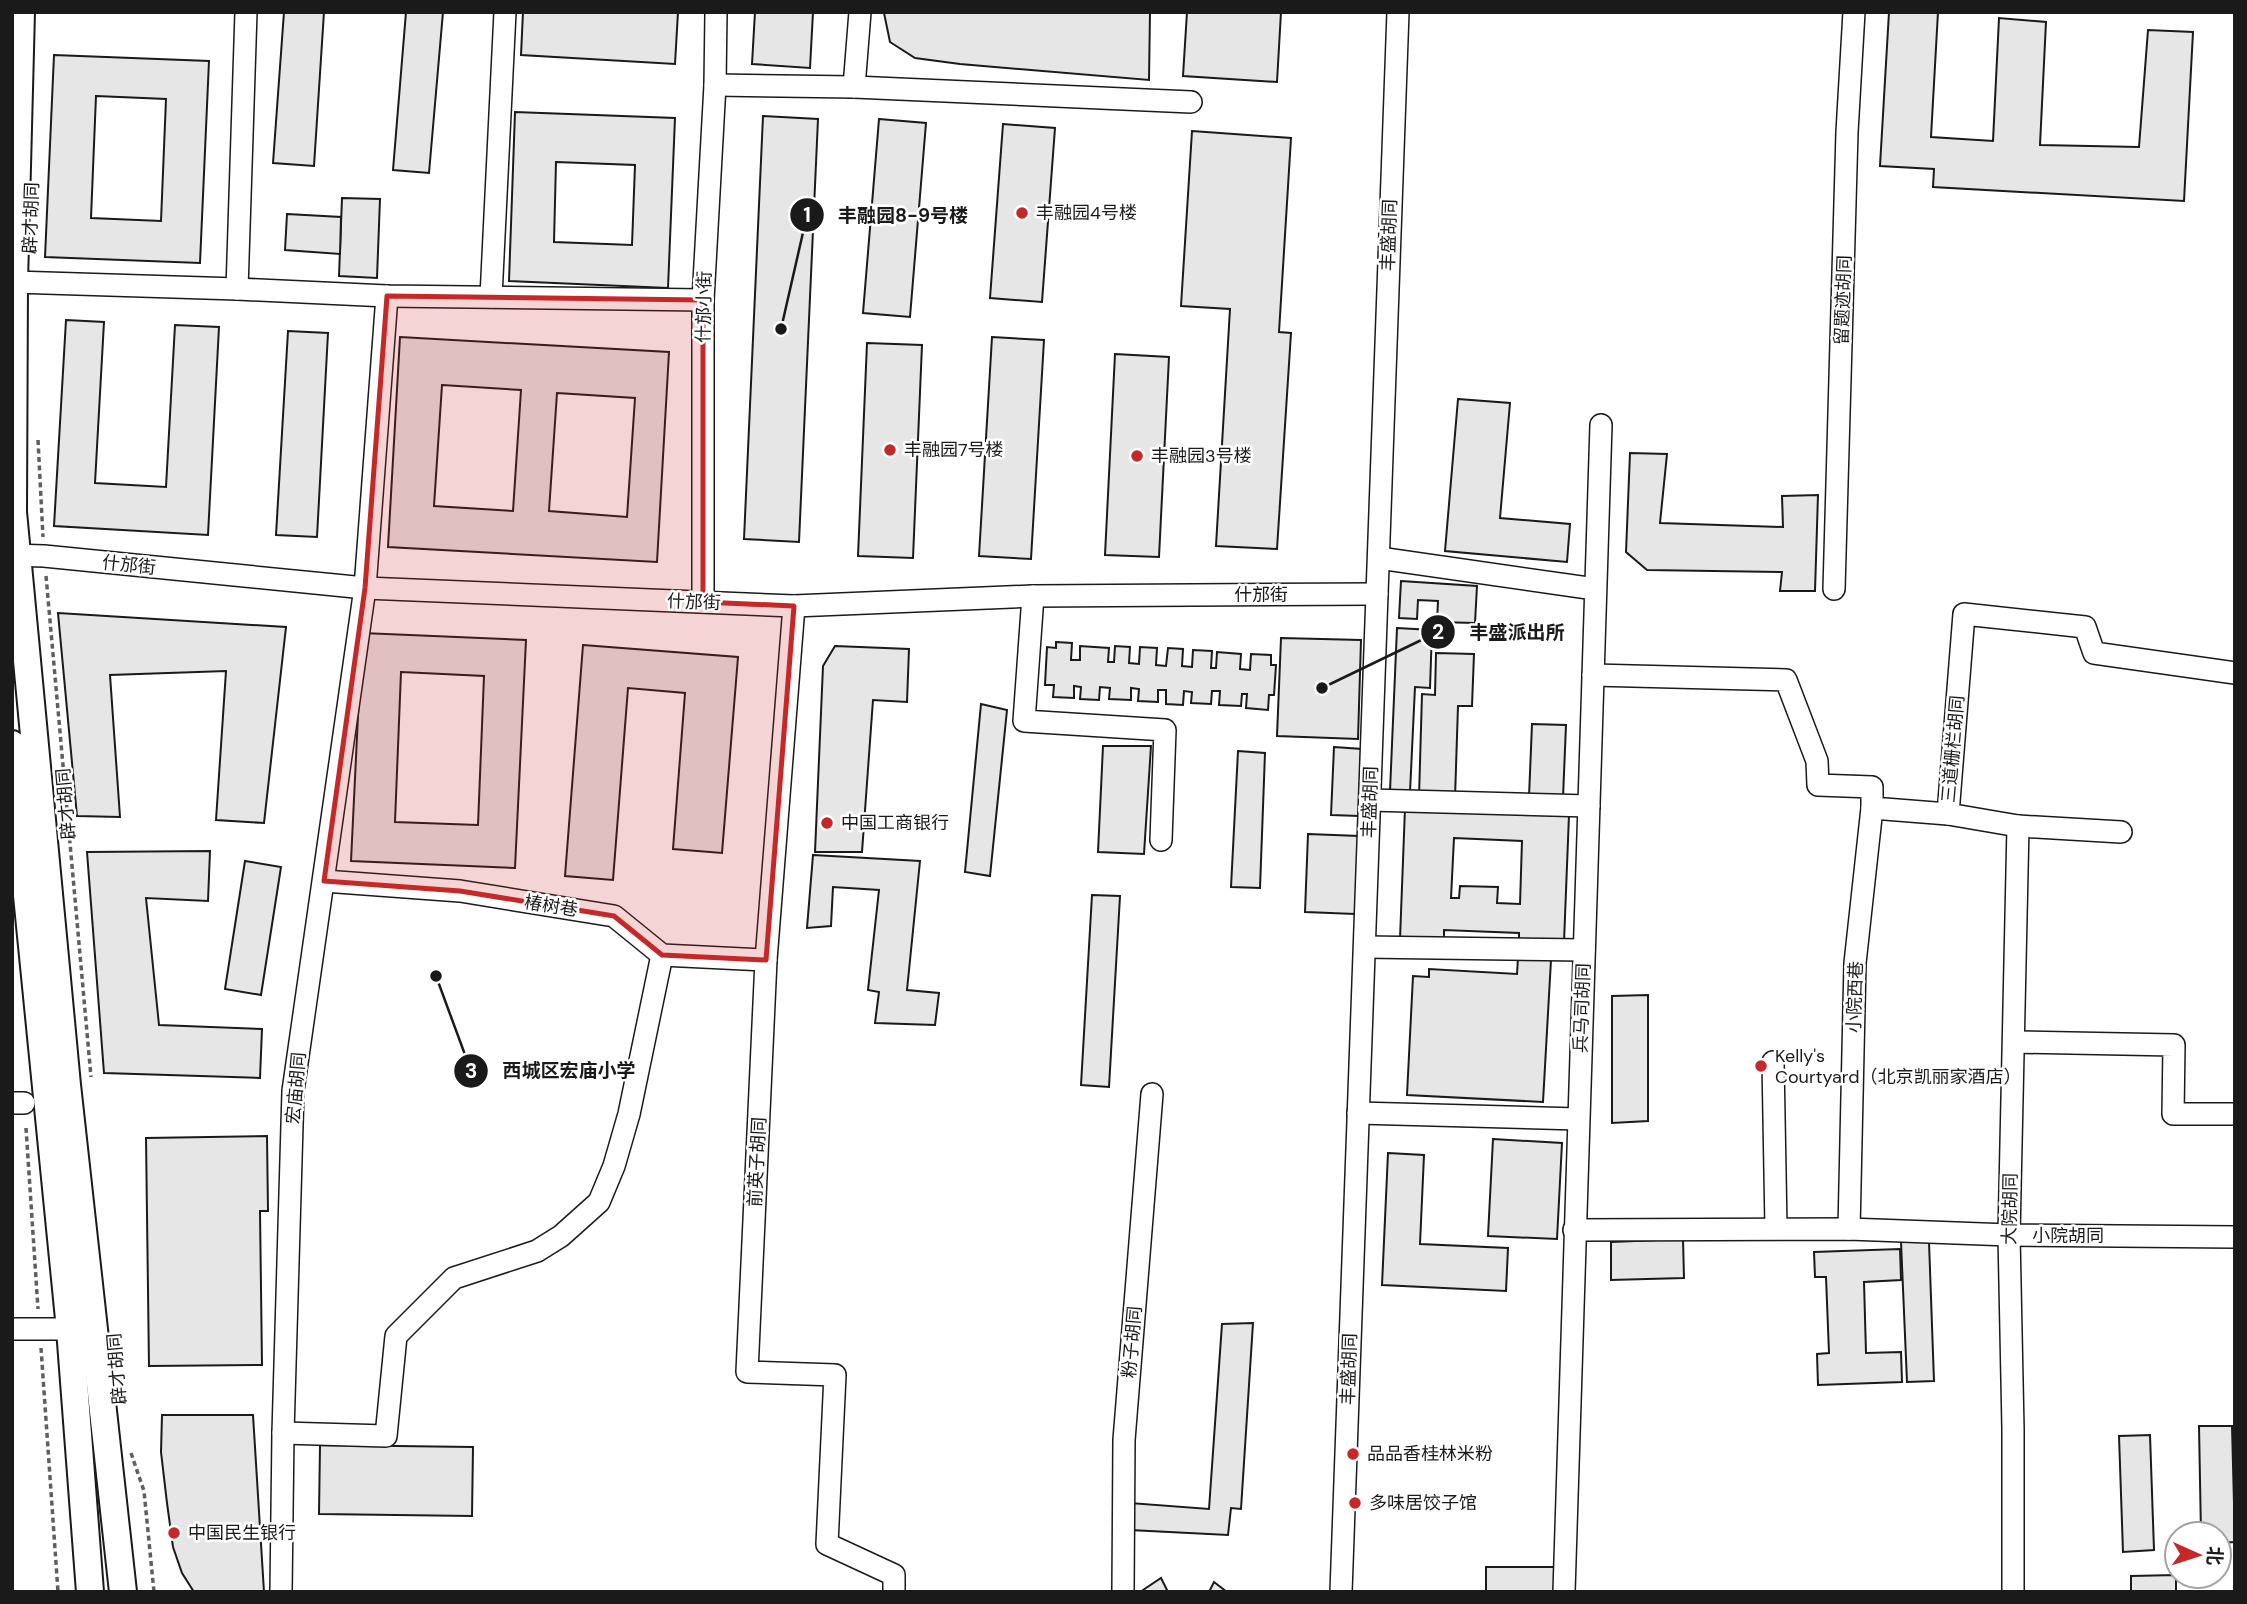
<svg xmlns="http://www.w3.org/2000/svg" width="2247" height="1604" font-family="'DM Sans','Noto Sans SC',sans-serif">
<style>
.building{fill:#e6e6e6;stroke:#1a1a1a;stroke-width:2;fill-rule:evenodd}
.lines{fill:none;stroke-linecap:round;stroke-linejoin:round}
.minor-casing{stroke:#1a1a1a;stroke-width:24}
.major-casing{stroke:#1a1a1a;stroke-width:30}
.path{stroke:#5f5f5f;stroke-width:3.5;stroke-dasharray:5 3.5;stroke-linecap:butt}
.minor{stroke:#fff;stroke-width:21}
.major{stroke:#fff;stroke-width:26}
.marked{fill:#c62828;fill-opacity:0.2;stroke:#c62828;stroke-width:5;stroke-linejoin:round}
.poi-dot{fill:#c62828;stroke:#fff;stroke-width:2.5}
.labels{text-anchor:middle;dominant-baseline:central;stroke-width:5;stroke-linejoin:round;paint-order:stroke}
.poi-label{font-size:18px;fill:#1a1a1a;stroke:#fff;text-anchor:start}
.street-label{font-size:18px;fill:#1a1a1a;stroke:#fff}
.leader{fill:none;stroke:#1a1a1a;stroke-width:2.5}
.callout-dot{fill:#1a1a1a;stroke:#fff;stroke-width:2.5}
.mark-label{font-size:21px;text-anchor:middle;font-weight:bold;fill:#fff}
.callout-label{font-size:19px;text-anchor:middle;font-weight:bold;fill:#1a1a1a;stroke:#fff;stroke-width:5;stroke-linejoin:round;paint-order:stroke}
</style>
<rect width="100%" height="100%" fill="#fff"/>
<g class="building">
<path d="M284,12H324L314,166L273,163Z"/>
<path d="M406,12H443L429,173L393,170Z"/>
<path d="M523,12H678L675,64L521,55Z"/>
<path d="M755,12H813L810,68L752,64Z"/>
<path d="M1150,12L1149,80L960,64L915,58L890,42L884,13Z"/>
<path d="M1187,12H1281L1277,82L1183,76Z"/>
<path d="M1889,12H1938L1931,137L1993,141L1999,18L2046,22L2040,145L2139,147L2148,30L2193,32L2184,201L1933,187L1934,169L1880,166Z"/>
<path d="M54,55L209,61L200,263L45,257ZM96,96L166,99L161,221L91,218Z"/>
<path d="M515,112L675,118L668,288L509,281ZM556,162L635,165L632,245L554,242Z"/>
<path d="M763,116L818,119L799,542L744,539Z"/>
<path d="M879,119L926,123L910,317L863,313Z"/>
<path d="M1003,124L1055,128L1042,302L990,298Z"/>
<path d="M1192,131L1291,138L1279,332L1291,333L1277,549L1216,546L1230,309L1181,306Z"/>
<path d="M342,198L380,199L377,278L339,276Z"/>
<path d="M287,214L341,217L340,254L285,250Z"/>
<path d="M66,320L104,322L95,483L166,487L175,325L219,327L208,535L54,526Z"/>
<path d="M288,331L328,333L317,537L276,535Z"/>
<path d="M400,337L669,352L657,562L388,547ZM442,385L521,390L513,511L434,506ZM557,393L635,398L627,517L549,511Z"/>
<path d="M992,337L1044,340L1031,559L979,556Z"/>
<path d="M867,343L922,345L913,558L858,556Z"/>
<path d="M1115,354L1169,357L1159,557L1105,555Z"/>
<path d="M1458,399L1510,403L1500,518L1570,524L1567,562L1445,551Z"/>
<path d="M1630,453L1667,454L1660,523L1783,527L1782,496L1818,495L1815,591H1780L1782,572L1647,570L1626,552Z"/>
<path d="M1401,581L1477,586L1475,623L1437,622L1438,601L1418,600L1417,619L1399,618Z"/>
<path d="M58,613L286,627L264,823L216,820L226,671L110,675L120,817L77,816Z"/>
<path d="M1397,628L1432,630L1430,688L1415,687L1410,792L1390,791Z"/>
<path d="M362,633L526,640L515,868L351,861ZM401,672L484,676L478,825L395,822Z"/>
<path d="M1281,638L1361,640L1358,739L1277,736Z"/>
<path d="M1056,642L1072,643L1071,660H1080V646L1109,648L1108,662H1114L1115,646L1130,647L1129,663L1139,664L1140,647L1157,648L1156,665L1166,666L1168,648L1183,649L1182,666L1192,667L1193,650L1212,651L1211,668H1216L1217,652L1241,654L1240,669L1250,670L1251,654L1271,655V665H1276L1274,695H1269L1268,710L1246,708L1247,694H1242L1241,706L1219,705L1220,691H1212L1211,704L1191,703L1192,692L1184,691L1183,705L1166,704V690H1158V702L1138,701L1139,689L1131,688V700L1109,699L1110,688L1100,687L1099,700L1080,699L1081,687L1074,686V698L1053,697L1054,685H1045L1047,647L1056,648Z"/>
<path d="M583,645L738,657L722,853L673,849L685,693L628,688L613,880L565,876Z"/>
<path d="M835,646L909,649L907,702L873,700L862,852H815L823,666Z"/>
<path d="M1436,653L1474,654L1472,706H1458L1455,798L1419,797L1422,694L1435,695Z"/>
<path d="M981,704L1007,710L990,876L965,872Z"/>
<path d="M1532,724L1566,725L1563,798L1529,797Z"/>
<path d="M1103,746H1151L1144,854L1098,852Z"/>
<path d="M1334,747L1362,749L1359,816L1331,815Z"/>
<path d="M1238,751L1265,753L1260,888L1231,887Z"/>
<path d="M1405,808L1569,815L1564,942L1519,941V933L1444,930V940L1400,939ZM1454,838L1522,841L1520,904L1497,903L1498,887L1460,886L1459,898H1451Z"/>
<path d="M1308,834L1359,836L1355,914L1305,912Z"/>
<path d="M210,851L208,901L146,898L159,1025L262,1029L260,1078L104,1073L87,852Z"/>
<path d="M813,855L920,861L907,990L939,993L935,1025L875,1023L879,992L868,990L879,890L833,887L831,926L807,928Z"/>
<path d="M245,861L281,867L261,995L225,989Z"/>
<path d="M1092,895L1120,896L1109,1087L1081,1085Z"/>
<path d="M1518,958L1551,960L1543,1102L1407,1095L1413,976L1429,977V969L1517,974Z"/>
<path d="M1648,995V1121L1612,1123V996Z"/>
<path d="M267,1136L268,1211H260L262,1365L149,1366L146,1138Z"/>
<path d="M1493,1139L1562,1143L1557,1239L1488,1236Z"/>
<path d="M1388,1153L1424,1155L1420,1244L1508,1248L1506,1291L1382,1285Z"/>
<path d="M1683,1239L1684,1278L1611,1280V1242Z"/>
<path d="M1901,1242H1929L1934,1381L1907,1382Z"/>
<path d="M1900,1249L1901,1280L1864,1282L1866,1353L1901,1352L1902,1382L1818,1385L1817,1354L1829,1353L1826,1277H1815L1814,1252Z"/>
<path d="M1253,1323L1241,1509L1231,1508L1228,1535L1130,1530V1503L1209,1509L1222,1324Z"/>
<path d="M162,1415H253L264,1592H194L182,1573L173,1547L167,1503L161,1452Z"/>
<path d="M2199,1426H2232L2235,1542L2219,1543V1534H2201Z"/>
<path d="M2150,1435L2154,1550L2123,1552L2119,1436Z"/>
<path d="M320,1445L473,1447L472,1516L319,1514Z"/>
<rect x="1486" y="1567" width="69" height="25"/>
<path d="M2176,1575V1592H2131V1576Z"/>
<path d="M1161,1578L1168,1592H1144L1143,1590Z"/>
<path d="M1214,1582L1227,1592H1209Z"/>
</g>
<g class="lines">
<defs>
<g id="minor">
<path d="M715,85L854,87L1191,102"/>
<path d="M854,87L860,12"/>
<path d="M14,282L237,289L387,296L703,300"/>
<path d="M237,289L246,12"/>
<path d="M491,297L505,12"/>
<path d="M12,555L44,556L365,588L794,606L1033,596L1377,594"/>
<path d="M1379,558L1595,589"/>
<path d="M1834,589L1847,132L1854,12"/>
<path d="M1033,596L1024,721L1165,730L1161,840"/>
<path d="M703,602V300L715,85L716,12"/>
<path d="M794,606L766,960L747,1372L835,1375L827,1544L894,1575V1592"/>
<path d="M1593,675L1786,680L1817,761L1818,785L1872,787V808L1948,814"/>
<path d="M1370,800L1589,806"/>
<path d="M2121,832L2018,826L1948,814L1964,614L2085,627L2094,653L2235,673"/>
<path d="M324,881L460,891L614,916L662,955L766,960"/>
<path d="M1365,947L1584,950"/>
<path d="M2014,1042L2174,1045L2173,1114H2235"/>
<path d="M1773,1062L1776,1228"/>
<path d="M12,1103H24"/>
<path d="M1358,1113L1578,1119"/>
<path d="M1849,1229L1855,963L1872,808"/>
<path d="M1574,1230L1849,1229L2009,1235L2235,1237"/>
<path d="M12,1329H70"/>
<path d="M283,1433L386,1436L396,1336L454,1278L537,1251L561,1236L599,1202L614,1166L629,1114L662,955"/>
<path d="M281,1592L283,1433L293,1091L365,588L387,296"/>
<path d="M1123,1592L1124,1440L1152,1094"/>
<path d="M1341,1592L1398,12"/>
<path d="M1564,1592L1601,425"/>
<path d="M2013,1592V1429L2009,1235L2018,826"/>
</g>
<g id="major">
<path d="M21,12L14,282L13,512L67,1085L123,1592"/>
<path d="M12,744L70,1329L90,1592"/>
</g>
</defs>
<use href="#minor" class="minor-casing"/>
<use href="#major" class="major-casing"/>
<g class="path">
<path d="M38,440L43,537"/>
<path d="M46,576L91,1077"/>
<path d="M26,1128L38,1309"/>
<path d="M41,1348L58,1592"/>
<path d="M131,1453L144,1491L154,1592"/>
</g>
<use href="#minor" class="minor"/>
<use href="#major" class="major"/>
</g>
<path class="marked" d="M387,296L703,300V602L794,606L766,960L662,955L614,916L460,891L324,881L365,588Z"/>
<g class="poi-dot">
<circle cx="1022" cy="213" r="7"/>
<circle cx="890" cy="450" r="7"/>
<circle cx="1137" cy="456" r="7"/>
<circle cx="827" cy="823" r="7"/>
<circle cx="1761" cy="1066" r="7"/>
<circle cx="1353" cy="1454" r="7"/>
<circle cx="1355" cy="1503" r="7"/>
<circle cx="174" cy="1533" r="7"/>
</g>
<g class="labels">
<g class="poi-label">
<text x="1036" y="213">丰融园4号楼</text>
<text x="904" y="450">丰融园7号楼</text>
<text x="1151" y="456">丰融园3号楼</text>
<text x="841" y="823">中国工商银行</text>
<text x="1775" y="1056">Kelly's<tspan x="1775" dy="21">Courtyard（北京凯丽家酒店）</tspan></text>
<text x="1367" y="1454">品品香桂林米粉</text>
<text x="1369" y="1503">多味居饺子馆</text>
<text x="188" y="1533">中国民生银行</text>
</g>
<g class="street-label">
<text transform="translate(31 218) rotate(-88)">辟才胡同</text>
<text transform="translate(1389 235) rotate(-88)">丰盛胡同</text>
<text transform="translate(1843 300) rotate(-88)">留题迹胡同</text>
<text transform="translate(704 307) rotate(-89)">什邡小街</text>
<text transform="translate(129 565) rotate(6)">什邡街</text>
<text x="1261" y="595">什邡街</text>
<text transform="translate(694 602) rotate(2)">什邡街</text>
<text transform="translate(1953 749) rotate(-85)">三道栅栏胡同</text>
<text transform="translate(1370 802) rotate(-88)">丰盛胡同</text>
<text transform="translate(66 804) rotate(-95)">辟才胡同</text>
<text transform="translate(551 906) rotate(9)">椿树巷</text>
<text transform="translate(1855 997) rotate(-88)">小院西巷</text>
<text transform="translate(1582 1008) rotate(-88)">兵马司胡同</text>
<text transform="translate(296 1088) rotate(-85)">宏庙胡同</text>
<text transform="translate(757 1162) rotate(-87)">前英子胡同</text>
<text transform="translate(2010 1209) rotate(-89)">大院胡同</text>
<text x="2068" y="1236">小院胡同</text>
<text transform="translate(1132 1342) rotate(-85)">粉子胡同</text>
<text transform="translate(117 1369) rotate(-95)">辟才胡同</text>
<text transform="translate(1349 1369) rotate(-88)">丰盛胡同</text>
</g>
</g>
<path class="leader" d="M781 329L807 215M1322 688L1438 632M436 976L471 1071"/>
<g class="callout-dot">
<circle cx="781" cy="329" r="7"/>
<circle cx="1322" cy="688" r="7"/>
<circle cx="436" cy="976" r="7"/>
<circle cx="807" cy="215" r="18"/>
<circle cx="1438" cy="632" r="18"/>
<circle cx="471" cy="1071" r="18"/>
</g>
<g class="mark-label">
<text x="807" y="222">1</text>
<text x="1438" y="639">2</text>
<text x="471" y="1078">3</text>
</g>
<g class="callout-label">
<text x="903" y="222">丰融园8-9号楼</text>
<text x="1517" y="639">丰盛派出所</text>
<text x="569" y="1077">西城区宏庙小学</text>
</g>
<rect width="2247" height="1604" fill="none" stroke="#1a1a1a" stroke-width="28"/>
<g transform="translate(2198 1555) rotate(93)"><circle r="33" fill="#ffffff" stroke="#a3a3a3" stroke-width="2"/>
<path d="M0-5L12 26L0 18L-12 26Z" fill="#c62828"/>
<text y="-10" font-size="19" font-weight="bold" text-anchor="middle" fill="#1a1a1a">北</text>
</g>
</svg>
